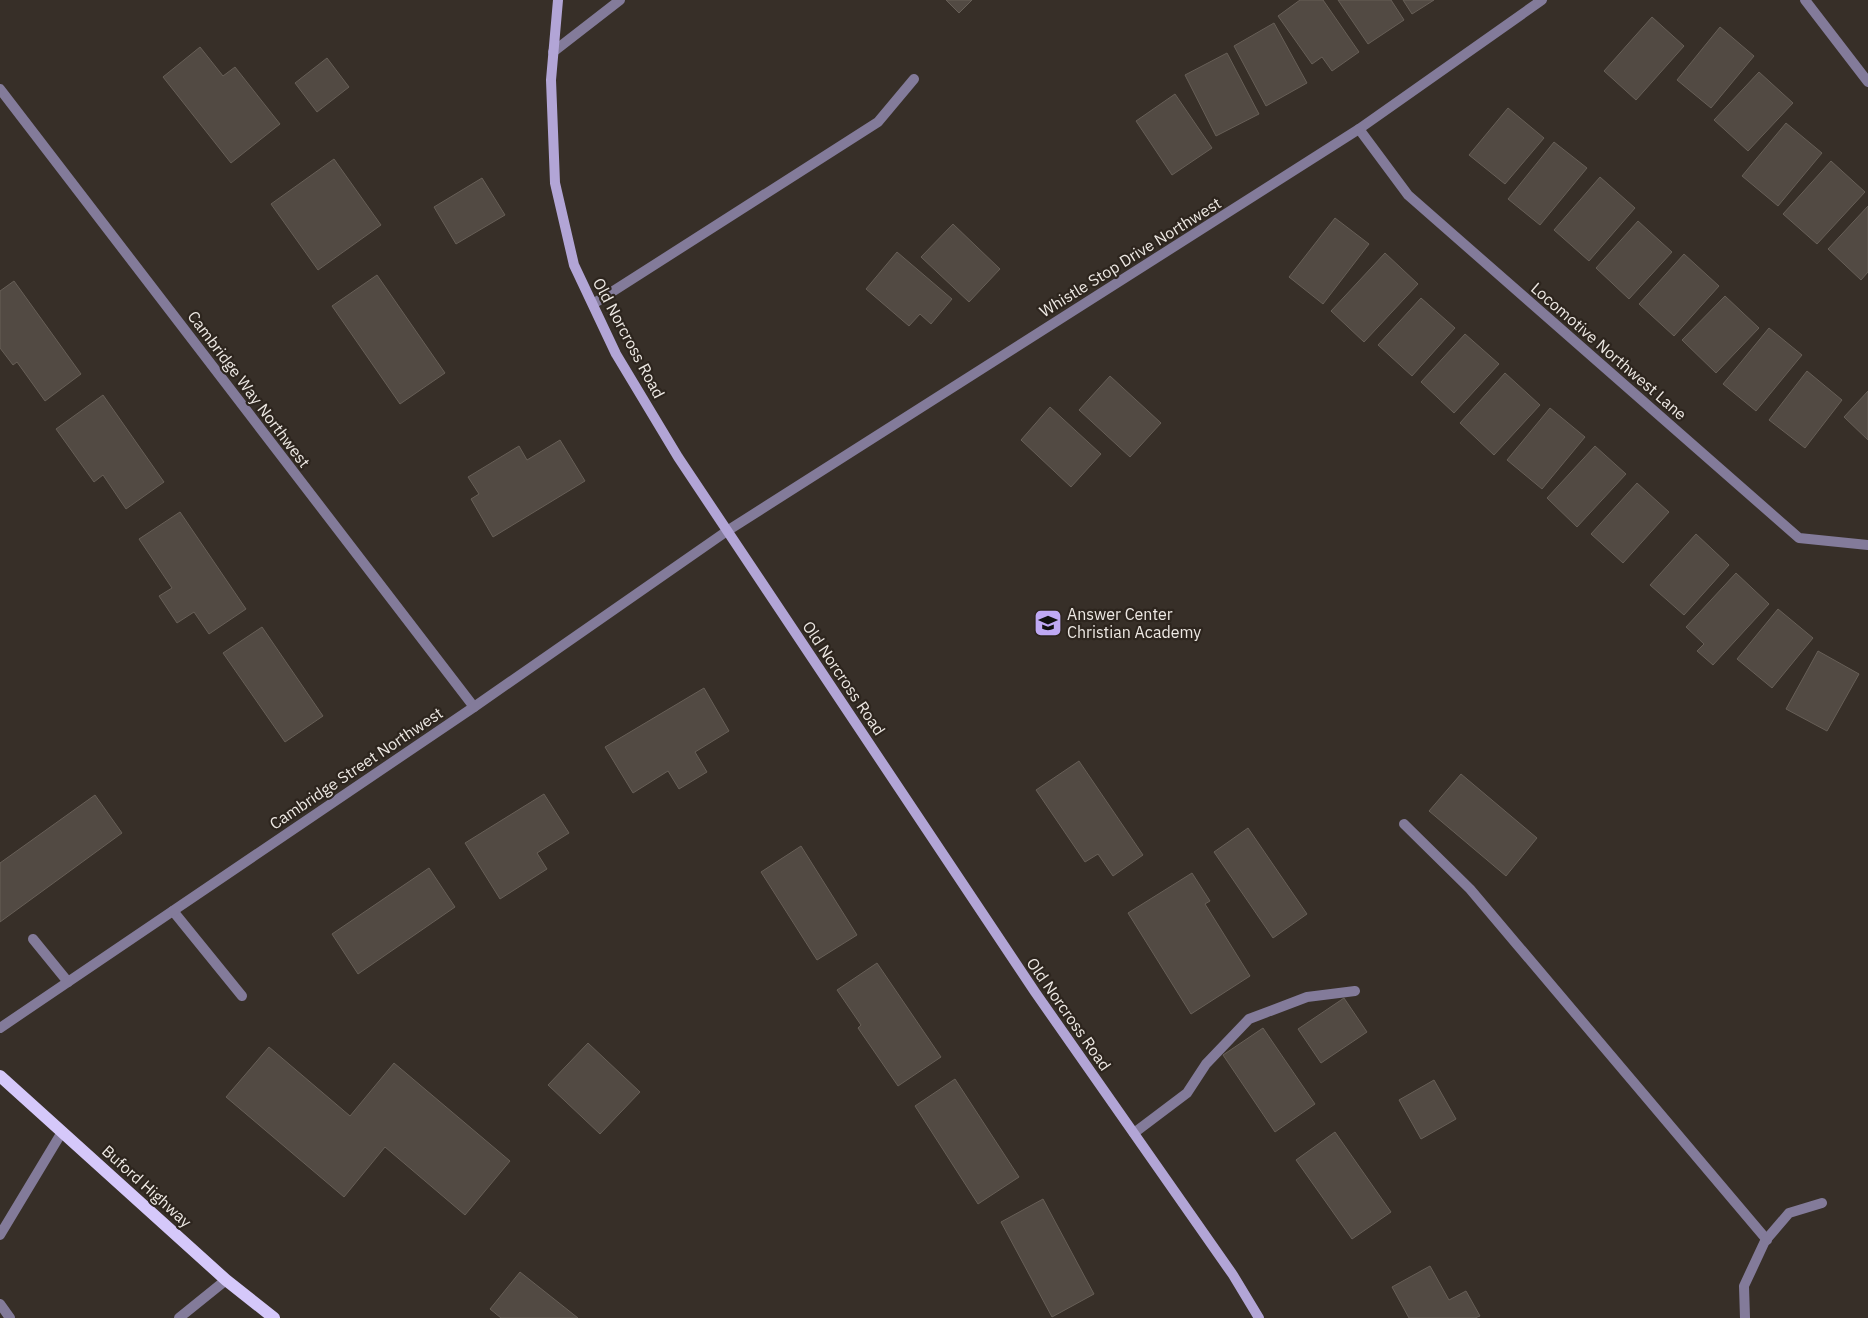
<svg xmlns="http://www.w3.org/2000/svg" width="1868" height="1318" font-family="'IBM Plex Sans',sans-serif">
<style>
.building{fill:#524a43;stroke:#675f57}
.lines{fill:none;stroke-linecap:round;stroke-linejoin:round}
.lane{stroke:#837b9a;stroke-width:10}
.street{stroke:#837b9a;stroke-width:10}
.secondary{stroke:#b2a5d6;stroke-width:10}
.primary{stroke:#d5c8fa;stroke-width:12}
.labels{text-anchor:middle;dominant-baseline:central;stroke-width:4.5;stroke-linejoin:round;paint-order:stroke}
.street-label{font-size:16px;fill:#eee9e4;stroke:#2d251e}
.poi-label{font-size:16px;fill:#eee9e4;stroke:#2d251e;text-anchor:start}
</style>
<rect width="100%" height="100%" fill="#372f28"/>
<g class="building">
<path d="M946,0H972L959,13Z"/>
<path d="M1300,0H1323L1359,52L1332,71L1322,57L1312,64L1278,16Z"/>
<path d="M1338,0H1391L1404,20L1368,44Z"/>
<path d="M1403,0H1434L1412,14Z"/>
<path d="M1652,17L1684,46L1636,100L1604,71Z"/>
<path d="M1274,23L1307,83L1266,106L1234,46Z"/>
<path d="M1720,27L1754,56L1711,108L1677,80Z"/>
<path d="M200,47L223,76L235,67L280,124L231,163L163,77Z"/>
<path d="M1227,53L1259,114L1216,136L1185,75Z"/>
<path d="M327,58L349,87L317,112L295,83Z"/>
<path d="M1759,72L1793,103L1748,151L1714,120Z"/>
<path d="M1175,94L1212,148L1172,175L1136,121Z"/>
<path d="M1508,108L1544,138L1505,184L1469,155Z"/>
<path d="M1786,123L1822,153L1778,206L1742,176Z"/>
<path d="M1554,142L1587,168L1540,225L1508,199Z"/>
<path d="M334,159L381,225L318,270L271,204Z"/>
<path d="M1831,161L1865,192L1817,244L1783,214Z"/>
<path d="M1600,177L1635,208L1589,261L1554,230Z"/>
<path d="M482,178L505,215L456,244L434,207Z"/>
<path d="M1868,206V272L1861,280L1828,249Z"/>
<path d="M1335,218L1369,244L1323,304L1289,277Z"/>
<path d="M1638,221L1672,252L1629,299L1596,268Z"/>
<path d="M953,224L1000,269L969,302L921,257Z"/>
<path d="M897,252L952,299L931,324L920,314L909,326L866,289Z"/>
<path d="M1385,253L1418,284L1364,342L1331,311Z"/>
<path d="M1684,254L1719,286L1674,336L1639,304Z"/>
<path d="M377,275L445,373L400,404L332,306Z"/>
<path d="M14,281L81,374L45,401L17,362L13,365L0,348V291Z"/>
<path d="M1725,296L1759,328L1716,373L1682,340Z"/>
<path d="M1421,298L1455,328L1412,376L1378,345Z"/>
<path d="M1769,328L1802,355L1756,411L1723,384Z"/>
<path d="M1465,334L1499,364L1454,413L1421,382Z"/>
<path d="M1807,371L1842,400L1805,448L1769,420Z"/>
<path d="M1505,373L1540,405L1494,455L1460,423Z"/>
<path d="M1110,376L1161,423L1130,457L1079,410Z"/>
<path d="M1868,391V440L1844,417Z"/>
<path d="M103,395L164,482L126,509L103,475L94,482L56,429Z"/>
<path d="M1050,407L1101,454L1071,487L1021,440Z"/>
<path d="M1550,408L1585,437L1542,489L1507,460Z"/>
<path d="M560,440L585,481L493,537L471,499L479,494L468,477L519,446L527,460Z"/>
<path d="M1595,446L1626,474L1577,527L1547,498Z"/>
<path d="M1637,483L1669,512L1623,563L1591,534Z"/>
<path d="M180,512L246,609L209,634L194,612L177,623L159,596L172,588L139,539Z"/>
<path d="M1696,534L1729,565L1684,615L1650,585Z"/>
<path d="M1736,573L1769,604L1713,665L1697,651L1704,644L1686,627Z"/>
<path d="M1778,609L1813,638L1772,688L1737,659Z"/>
<path d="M262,627L323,716L285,742L223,653Z"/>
<path d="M1818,651L1859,674L1827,731L1786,709Z"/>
<path d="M704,688L729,731L695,752L707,772L679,789L668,771L633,793L605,747Z"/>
<path d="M1079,761L1143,855L1113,876L1098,854L1085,862L1036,790Z"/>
<path d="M1461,774L1537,838L1506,876L1429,811Z"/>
<path d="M544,794L569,833L537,853L547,869L500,899L465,843Z"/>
<path d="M95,795L122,833L0,922V863Z"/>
<path d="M1248,828L1307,914L1273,938L1214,852Z"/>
<path d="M801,846L857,935L817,960L761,872Z"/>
<path d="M429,868L455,907L358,974L332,934Z"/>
<path d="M1192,873L1210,901L1205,904L1250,976L1191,1014L1128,913Z"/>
<path d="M877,963L941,1057L898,1086L858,1028L861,1025L837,990Z"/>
<path d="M1344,998L1367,1032L1321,1063L1298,1029Z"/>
<path d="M1263,1028L1315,1104L1275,1132L1223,1055Z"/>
<path d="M588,1043L640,1092L600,1134L548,1085Z"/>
<path d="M269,1047L350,1116L394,1063L510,1161L465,1215L385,1147L344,1197L226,1097Z"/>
<path d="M955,1079L1019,1177L978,1204L915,1106Z"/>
<path d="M1434,1080L1456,1119L1421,1139L1399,1100Z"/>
<path d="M1335,1132L1391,1212L1352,1239L1296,1160Z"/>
<path d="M1043,1199L1094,1294L1052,1317L1001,1222Z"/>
<path d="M1430,1266L1449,1300L1466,1291L1480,1316L1475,1318H1409L1392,1287Z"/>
<path d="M520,1272L578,1318H501L490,1309Z"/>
</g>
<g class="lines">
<g class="lane">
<path d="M553,52L620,0"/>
<path d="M593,304L878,122L914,79"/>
<path d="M1404,824L1470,889L1767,1240"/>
<path d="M173,911L242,996"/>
<path d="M33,939L68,982"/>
<path d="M1134,1133L1187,1093L1206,1064L1249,1019L1307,997L1355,991"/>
<path d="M0,1235L62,1132"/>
<path d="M0,1304L10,1318"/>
<path d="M1745,1318L1744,1286L1765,1241L1789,1213L1822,1203"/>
</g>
<g class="street">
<path d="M1805,0L1868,82"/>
<path d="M0,89L474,707"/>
<path d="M1359,129L1408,195L1799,538L1868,545"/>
<path d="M0,1028L474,707L727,531L1359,129L1542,0"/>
<path d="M179,1318L226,1280"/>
</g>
<path class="secondary" d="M558,0L551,80L555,183L574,265L616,354L678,457L1035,992L1233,1275L1259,1318"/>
<path class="primary" d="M0,1076L226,1280L274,1318"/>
</g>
<defs>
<symbol id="school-square" viewBox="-11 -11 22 22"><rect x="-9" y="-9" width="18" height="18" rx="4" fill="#bfa9f4" stroke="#2d251e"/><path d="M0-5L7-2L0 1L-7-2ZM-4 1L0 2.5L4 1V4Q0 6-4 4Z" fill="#111"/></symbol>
</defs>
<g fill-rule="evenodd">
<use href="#school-square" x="1032" y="607" width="32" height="32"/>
</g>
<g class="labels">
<g class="street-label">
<text transform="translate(1130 257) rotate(-32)">Whistle Stop Drive Northwest</text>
<text transform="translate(629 338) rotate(62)">Old Norcross Road</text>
<text transform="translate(1609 351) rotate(41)">Locomotive Northwest Lane</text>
<text transform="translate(249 389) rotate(53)">Cambridge Way Northwest</text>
<text transform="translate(844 678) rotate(56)">Old Norcross Road</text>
<text transform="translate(356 768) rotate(-34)">Cambridge Street Northwest</text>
<text transform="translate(1069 1014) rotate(55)">Old Norcross Road</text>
<text transform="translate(147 1186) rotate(42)">Buford Highway</text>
</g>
<g class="poi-label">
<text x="1067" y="614">Answer Center<tspan x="1067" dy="18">Christian Academy</tspan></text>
</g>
</g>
</svg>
